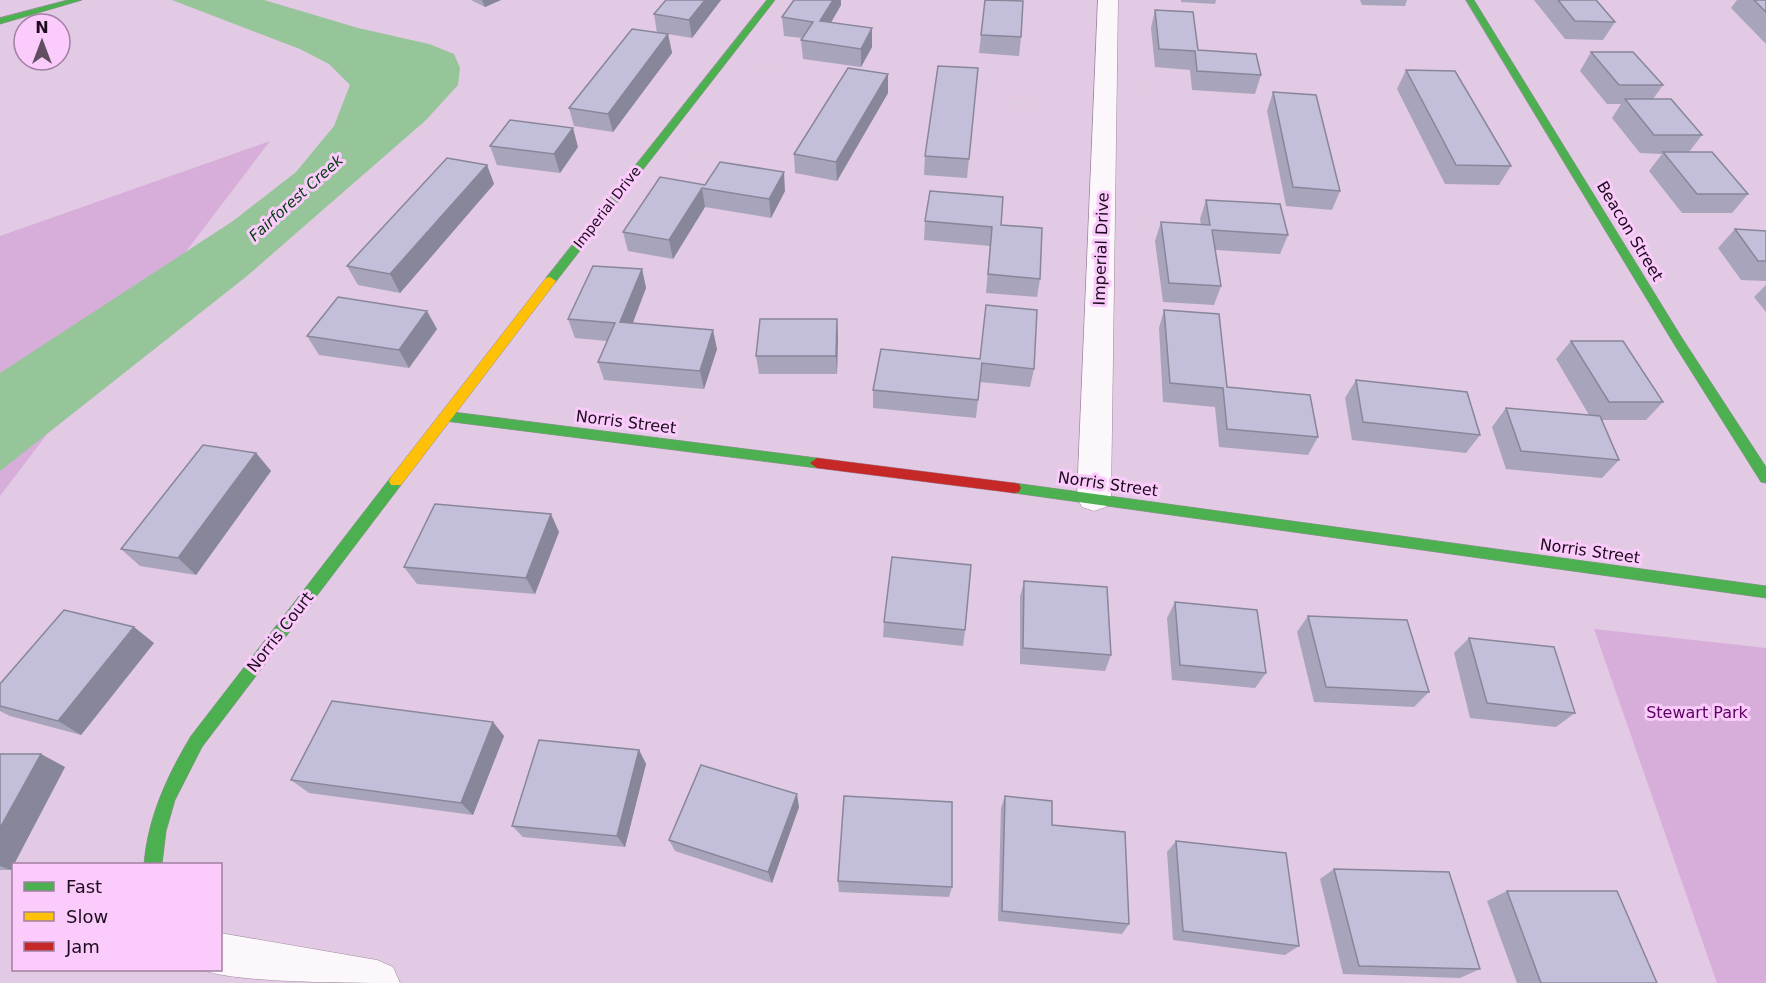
<svg xmlns="http://www.w3.org/2000/svg" width="1766" height="983" font-family="'DejaVu Sans',sans-serif">
<style>
.green{fill:#d7aed9}
.water{fill:#96c599}
.lines{fill:none;stroke-linecap:round;stroke-linejoin:round}
.street-casing{stroke:#9b889c;stroke-width:1}
.fast-casing{stroke:#9b889c;stroke-width:1}
.slow-casing{stroke:#9b889c;stroke-width:1}
.jam-casing{stroke:#9b889c;stroke-width:1}
.path{stroke:#dad2dc;stroke-width:3;stroke-dasharray:1 3;stroke-linecap:butt}
.street{fill:#fbf7fb;fill-rule:evenodd}
.fast{fill:#4caf50;fill-rule:evenodd}
.slow{fill:#ffc107;fill-rule:evenodd}
.jam{fill:#c62828;fill-rule:evenodd}
.wall{fill:#a8a4bc}
.shaded-wall{fill:#888699}
.building{fill:#c3bfdb;stroke:#888699;stroke-width:1.5}
.labels{text-anchor:middle;dominant-baseline:central;stroke-width:6;stroke-linejoin:round;paint-order:stroke}
.far-street-label{font-size:14px;fill:#1c0c1d;stroke:#fbcbfc}
.far-water-label{font-size:15px;font-style:italic;fill:#023d0c;stroke:#fbcbfc}
.street-label{font-size:16px;fill:#1c0c1d;stroke:#fbcbfc}
.park-label{font-size:16px;fill:#5c0062;stroke:#fbcbfc}
</style>
<rect width="100%" height="100%" fill="#e2c9e4"/>
<g class="green">
<path d="M270,141L0,496V236Z"/>
<path d="M1594,629L1766,648V983H1717Z"/>
</g>
<path class="water" d="M172,0H264L358,28L429,44L454,54L460,68L458,85L426,120L247,276L0,471V373L233,221L296,172L334,126L350,85L329,64L300,49Z"/>
<g class="lines">
<defs>
<g id="street">
<path d="M1098,0H1118L1111,498L1106,507L1094,511L1082,507L1077,498Z"/>
<path d="M220,933L377,960L393,967L400,983C359,983 232,983 204,970H220Z"/>
</g>
<g id="fast">
<path d="M68,0H82L0,24V18Z"/>
<path d="M767,0H775L554,284H546V278Z"/>
<path d="M1466,0H1474L1682,338L1766,467V483L1761,482L1674,344Z"/>
<path d="M445,411L817,458L824,463L817,468L445,421L439,416Z"/>
<path d="M396,476L401,477L403,481L401,485L202,747L175,800L166,831L162,864H144C148,817 167,776 191,736L391,477Z"/>
<path d="M1014,483L1766,586V598L1014,493L1009,492L1007,488L1009,484Z"/>
</g>
<path id="slow" d="M550,277L556,281L554,284L401,485H391L389,481L391,477L546,278Z"/>
<path id="jam" d="M817,458L1014,483L1019,484L1021,488L1019,492L1014,493L817,468L810,463Z"/>
</defs>
<use href="#street" class="street-casing"/>
<use href="#fast" class="fast-casing"/>
<use href="#slow" class="slow-casing"/>
<use href="#jam" class="jam-casing"/>
<g class="path">
<path d="M762,65L772,66"/>
<path d="M883,77L909,76"/>
<path d="M1144,87L1145,95"/>
<path d="M1012,103L1028,104"/>
<path d="M1011,133L1026,134"/>
<path d="M690,156L709,160"/>
<path d="M1146,217L1147,232"/>
</g>
<use href="#street" class="street"/>
<use href="#fast" class="fast"/>
<use href="#slow" class="slow"/>
<use href="#jam" class="jam"/>
</g>
<g class="wall">
<path d="M471,0H501L485,7Z"/>
<path d="M721,0L692,38L668,34L672,53L613,132L574,126L569,108L657,33L654,14Z"/>
<path d="M1181,0H1216L1215,4L1181,2Z"/>
<path d="M1360,0H1407L1405,6L1362,5Z"/>
<path d="M1534,0H1596L1615,22L1603,40L1565,39Z"/>
<path d="M1737,0H1766V44L1731,8Z"/>
<path d="M841,5L831,23L872,28V47L861,67L803,59L801,40L803,38L784,36L782,17Z"/>
<path d="M1155,10L1198,50L1261,75L1255,94L1192,90L1190,70L1155,67L1151,28Z"/>
<path d="M981,35L1021,37L1019,56L979,53Z"/>
<path d="M1591,52L1663,85L1653,99L1702,135L1689,152L1748,194L1732,213H1682L1649,171L1662,154L1640,153L1612,118L1621,104H1607L1580,71Z"/>
<path d="M978,68L967,178L924,175L925,156Z"/>
<path d="M1406,70L1511,166L1499,185L1445,184L1397,89Z"/>
<path d="M1273,92L1340,191L1332,210L1286,206L1267,111Z"/>
<path d="M888,93L837,181L795,173L794,154Z"/>
<path d="M490,146L578,147L560,173L497,165Z"/>
<path d="M487,165L494,184L400,293L358,285L347,266Z"/>
<path d="M705,185L785,191L771,218L705,207L673,259L628,251L623,232Z"/>
<path d="M1206,200L1288,235L1280,254L1215,250L1221,286L1214,305L1163,302L1155,241L1161,222L1201,224L1200,219Z"/>
<path d="M925,221L1001,225L1040,279L1037,297L986,293L990,246L924,240Z"/>
<path d="M1735,229L1766,231V281L1741,280L1718,248Z"/>
<path d="M642,269L646,288L633,323L717,349L704,389L604,380L598,362L607,341L575,338L568,319Z"/>
<path d="M1766,285V312L1754,297Z"/>
<path d="M1164,310L1227,387L1318,437L1308,455L1219,447L1215,407L1163,402L1159,328Z"/>
<path d="M837,319L838,338L837,374H759L756,356Z"/>
<path d="M437,329L409,368L319,355L307,336Z"/>
<path d="M1571,341L1663,402L1646,420H1602L1619,460L1602,478L1506,469L1492,427L1506,408L1589,415L1556,359Z"/>
<path d="M881,349L1034,369L1030,387L980,382L976,418L873,408V390Z"/>
<path d="M1356,380L1480,435L1466,453L1352,440L1345,398Z"/>
<path d="M256,453L271,471L196,575L140,566L121,549Z"/>
<path d="M559,532L535,594L417,584L404,567Z"/>
<path d="M1024,581L1111,655L1105,671L1020,664V597Z"/>
<path d="M1175,602L1266,673L1255,688L1172,680L1167,618Z"/>
<path d="M1308,616L1429,692L1414,707L1314,702L1297,632Z"/>
<path d="M884,622L965,630L963,646L883,637Z"/>
<path d="M1469,638L1575,713L1556,727L1470,718L1454,653Z"/>
<path d="M154,643L81,735L10,716L0,711V684Z"/>
<path d="M493,722L504,736L473,815L309,793L291,780Z"/>
<path d="M639,750L646,764L625,847L523,837L512,826Z"/>
<path d="M0,754L65,767L11,870H0Z"/>
<path d="M1005,796L1129,924L1122,934L998,921L1001,808Z"/>
<path d="M799,807L772,883L675,851L669,840Z"/>
<path d="M1176,841L1299,946L1285,955L1173,940L1167,852Z"/>
<path d="M1334,869L1480,969L1460,978L1343,974L1320,879Z"/>
<path d="M838,881L952,887L949,897L839,892Z"/>
<path d="M1507,891L1657,983H1517L1487,901Z"/>
</g>
<g class="shaded-wall">
<path d="M482,0H501L485,7Z"/>
<path d="M705,0H721L692,38L689,20Z"/>
<path d="M833,0H841V5L821,39L820,21Z"/>
<path d="M872,28V47L861,67V49Z"/>
<path d="M668,34L672,53L613,132L608,114Z"/>
<path d="M888,74V93L837,181L836,162Z"/>
<path d="M573,128L578,147L560,173L554,154Z"/>
<path d="M487,165L494,184L400,293L390,274Z"/>
<path d="M784,172L785,191L771,218L769,199Z"/>
<path d="M702,188L705,207L673,259L669,240Z"/>
<path d="M642,269L646,288L626,340L620,322Z"/>
<path d="M427,311L437,329L409,368L399,350Z"/>
<path d="M837,319L838,338L837,374L836,356Z"/>
<path d="M713,330L717,349L704,389L700,371Z"/>
<path d="M256,453L271,471L196,575L178,558Z"/>
<path d="M551,514L559,532L535,594L526,578Z"/>
<path d="M134,627L154,643L81,735L58,721Z"/>
<path d="M493,722L504,736L473,815L461,803Z"/>
<path d="M639,750L646,764L625,847L617,836Z"/>
<path d="M41,754L65,767L11,870L0,866V828Z"/>
<path d="M797,794L799,807L772,883L768,872Z"/>
</g>
<g class="building">
<path d="M666,0H705L689,20L654,14Z"/>
<path d="M794,0H833L820,21L872,28L861,49L801,40L813,22L782,17Z"/>
<path d="M985,0L1023,1L1021,37L981,35Z"/>
<path d="M1558,0H1596L1615,22L1575,21Z"/>
<path d="M1754,0H1766V12Z"/>
<path d="M1155,10L1193,12L1198,50L1256,54L1261,75L1197,71L1195,51L1159,49Z"/>
<path d="M632,29L668,34L608,114L569,108Z"/>
<path d="M1591,52H1633L1663,85H1619Z"/>
<path d="M938,66L978,68L969,159L925,156Z"/>
<path d="M848,68L888,74L836,162L794,154Z"/>
<path d="M1406,70L1455,71L1511,166L1456,165Z"/>
<path d="M1273,92L1316,95L1340,191L1293,187Z"/>
<path d="M1625,99H1671L1702,135H1654Z"/>
<path d="M510,120L573,128L554,154L490,146Z"/>
<path d="M1663,152H1712L1748,194H1697Z"/>
<path d="M447,158L487,165L390,274L347,266Z"/>
<path d="M720,162L784,172L769,199L702,188L669,240L623,232L660,177L705,185Z"/>
<path d="M930,191L1003,197L1001,225L1042,228L1040,279L988,274L992,227L925,221Z"/>
<path d="M1206,200L1280,204L1288,235L1212,230L1221,286L1169,283L1161,222L1210,225Z"/>
<path d="M1735,229L1766,231V261H1758Z"/>
<path d="M593,266L642,269L620,322L713,330L700,371L598,362L615,323L568,319Z"/>
<path d="M338,297L427,311L399,350L307,336Z"/>
<path d="M986,305L1037,310L1034,369L982,363L978,400L873,390L881,349L980,359Z"/>
<path d="M1164,310L1219,314L1227,387L1310,395L1318,437L1227,429L1223,388L1170,383Z"/>
<path d="M760,319H837L836,356H756Z"/>
<path d="M1571,341H1623L1663,402H1609Z"/>
<path d="M1356,380L1467,392L1480,435L1363,422Z"/>
<path d="M1506,408L1600,416L1619,460L1521,451Z"/>
<path d="M203,445L256,453L178,558L121,549Z"/>
<path d="M435,504L551,514L526,578L404,567Z"/>
<path d="M892,557L971,565L965,630L884,622Z"/>
<path d="M1024,581L1107,587L1111,655L1023,648Z"/>
<path d="M1175,602L1257,610L1266,673L1180,665Z"/>
<path d="M64,610L134,627L58,721L0,706V684Z"/>
<path d="M1308,616L1407,620L1429,692L1326,687Z"/>
<path d="M1469,638L1554,647L1575,713L1487,703Z"/>
<path d="M332,701L493,722L461,803L291,780Z"/>
<path d="M539,740L639,750L617,836L512,826Z"/>
<path d="M0,754H41L0,828Z"/>
<path d="M701,765L797,794L768,872L669,840Z"/>
<path d="M844,796L952,802V887L838,881Z"/>
<path d="M1005,796L1052,801V825L1125,832L1129,924L1002,911Z"/>
<path d="M1176,841L1286,853L1299,946L1183,931Z"/>
<path d="M1334,869L1449,872L1480,969L1359,966Z"/>
<path d="M1507,891H1617L1657,983H1541Z"/>
</g>
<g class="labels">
<g class="far-street-label">
<text transform="translate(607 207) rotate(-52)">Imperial Drive</text>
</g>
<g class="far-water-label">
<text transform="translate(296 198) rotate(-42)">Fairforest Creek</text>
</g>
<g class="street-label">
<text transform="translate(1630 231) rotate(59)">Beacon Street</text>
<text transform="translate(1101 249) rotate(-88)">Imperial Drive</text>
<text transform="translate(626 422) rotate(7)">Norris Street</text>
<text transform="translate(1108 484) rotate(8)">Norris Street</text>
<text transform="translate(1590 551) rotate(8)">Norris Street</text>
<text transform="translate(280 632) rotate(-52)">Norris Court</text>
</g>
<g class="park-label">
<text x="1697" y="712">Stewart Park</text>
</g>
</g>
<rect x="12" y="863" width="210" height="108" fill="#fbcbfc" stroke="#a27fa3" stroke-width="1.5"/>
<rect x="24" y="882" width="30" height="9" fill="#4caf50" stroke="#a27fa3" stroke-width="1.5"/>
<text x="66" y="893" font-size="18" fill="#1c0c1d">Fast</text>
<rect x="24" y="912" width="30" height="9" fill="#ffc107" stroke="#a27fa3" stroke-width="1.5"/>
<text x="66" y="923" font-size="18" fill="#1c0c1d">Slow</text>
<rect x="24" y="942" width="30" height="9" fill="#c62828" stroke="#a27fa3" stroke-width="1.5"/>
<text x="66" y="953" font-size="18" fill="#1c0c1d">Jam</text>
<g transform="translate(42 42)"><circle r="28" fill="#fbcbfc" stroke="#a27fa3" stroke-width="1.5"/>
<path d="M0-4.5L10 22L0 15L-10 22Z" fill="#614e63"/>
<text y="-9" font-size="16" font-weight="bold" text-anchor="middle" fill="#1c0c1d">N</text>
</g>
</svg>
